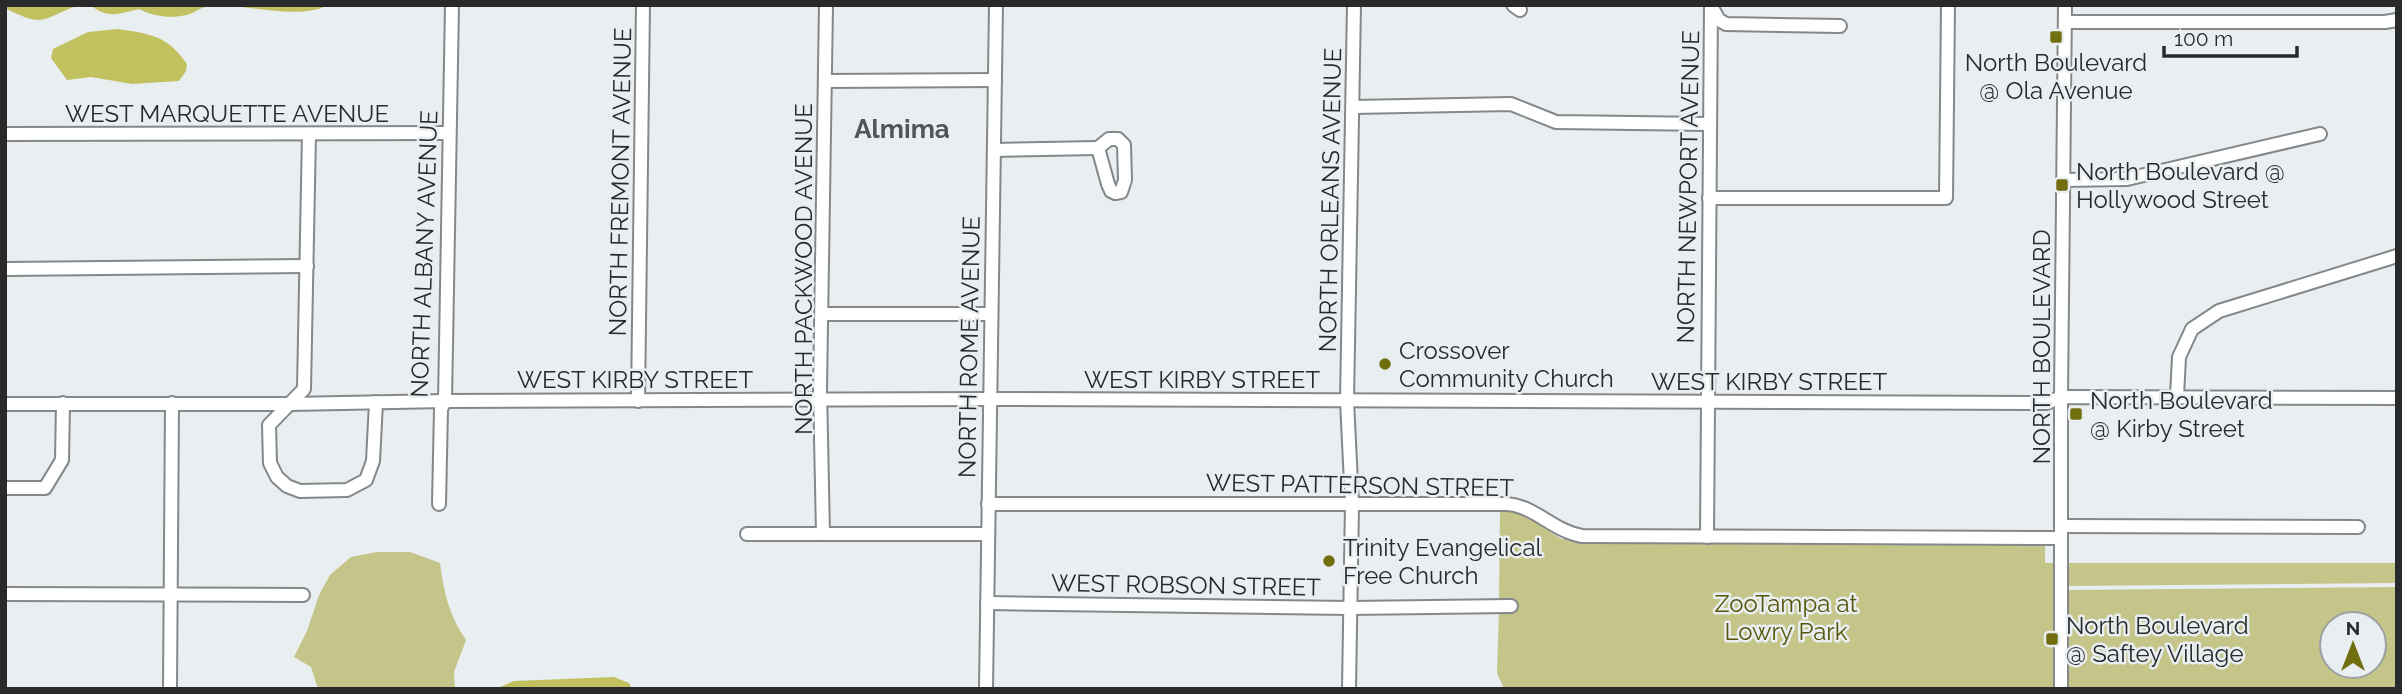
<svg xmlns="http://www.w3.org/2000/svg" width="2402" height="694" font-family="Raleway,sans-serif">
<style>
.green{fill:#c5c489;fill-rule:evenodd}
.water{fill:#c2c15f}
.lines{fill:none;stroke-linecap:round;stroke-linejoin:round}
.minor-casing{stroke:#84888b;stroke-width:16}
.minor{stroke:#fff;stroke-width:12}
.poi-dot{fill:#716e0f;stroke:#e9eef1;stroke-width:2.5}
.labels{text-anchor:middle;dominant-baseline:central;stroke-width:5;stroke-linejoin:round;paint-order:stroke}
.poi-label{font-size:24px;fill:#282a2b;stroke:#e9eef1;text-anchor:start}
.street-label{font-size:24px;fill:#282a2b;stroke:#e9eef1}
.park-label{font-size:24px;fill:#575509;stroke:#e9eef1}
.neighbourhood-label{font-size:26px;font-weight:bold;fill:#525558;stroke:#e9eef1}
</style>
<rect width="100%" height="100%" fill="#e9eef1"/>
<g class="green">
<path d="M1500,509L1521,512L1561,539L2016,543L2018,545H2045V563H2056V689H1504L1497,673L1499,611L1515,610V601H1499Z"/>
<path d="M377,552H410L440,563C444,593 449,615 466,640L454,672L455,689H318L311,667L294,657L307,631L319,595L330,575L351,557Z"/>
<path d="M2065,563H2397V583L2066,586Z"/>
<path d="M2397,587V689H2065L2066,590ZM2332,624H2374V666H2332Z"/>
</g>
<g class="water">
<path d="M5,5H80C42,17 47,30 5,8Z"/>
<path d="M90,5H329C293,22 245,1 206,7C199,8 193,14 186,15C171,19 152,16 139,9C118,14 108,19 90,5Z"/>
<path d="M118,29C150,34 167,35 187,64L186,71L179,81L132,84L91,77L67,80L51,58L53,49L88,32Z"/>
<path d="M614,677L629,683L632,689H495L514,681Z"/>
</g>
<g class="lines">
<defs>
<g id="minor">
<path d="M1513,5L1520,10"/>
<path d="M1711,6L1719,20L1726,24L1840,26"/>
<path d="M2065,22H2385L2397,20"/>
<path d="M825,81L995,80"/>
<path d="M1353,107L1511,104L1556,122L1710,124"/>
<path d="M5,134L449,133"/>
<path d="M309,134L304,389L269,425L270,463L277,477L287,486L300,491L347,490L366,480L373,461L376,402"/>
<path d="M1109,139H1118L1124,145L1125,180L1121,192L1115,193L1111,191L1108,184L1098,148Z"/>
<path d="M994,150L1098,148"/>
<path d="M2063,180L2127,179L2320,134"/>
<path d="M1709,198H1946L1948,5"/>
<path d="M5,269L307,266"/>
<path d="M822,314H991"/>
<path d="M2177,396L2179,357L2192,329L2219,311L2397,256"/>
<path d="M638,401L643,5"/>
<path d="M5,404H290L445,401L989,399L2047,403L2061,397L2397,398"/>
<path d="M5,488H45L62,460L63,403"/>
<path d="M439,504L441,409L445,401L452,5"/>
<path d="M988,504H1507C1535,506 1553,531 1582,536L2061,538"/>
<path d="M2061,526L2358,527"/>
<path d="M747,534H988"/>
<path d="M823,534L820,389L826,5"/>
<path d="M1707,537L1711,5"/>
<path d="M5,594L303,595"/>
<path d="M987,603L1350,608L1511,606"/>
<path d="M170,689L172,403"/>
<path d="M986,689L996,5"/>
<path d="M1349,689L1352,504L1347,401L1354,5"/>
<path d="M2061,689V397L2065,5"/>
</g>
</defs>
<use href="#minor" class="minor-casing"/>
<use href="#minor" class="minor"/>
</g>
<g class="poi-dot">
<rect x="2049" y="30" width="14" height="14" rx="3.5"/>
<rect x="2055" y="178" width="14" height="14" rx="3.5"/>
<circle cx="1385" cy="364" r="7"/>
<rect x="2069" y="407" width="14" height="14" rx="3.5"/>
<circle cx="1329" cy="561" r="7"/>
<rect x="2045" y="632" width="14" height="14" rx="3.5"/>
</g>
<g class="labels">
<g class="poi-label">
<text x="2056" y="62" text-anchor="middle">North Boulevard<tspan x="2056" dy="28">@ Ola Avenue</tspan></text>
<text x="2076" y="171">North Boulevard @<tspan x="2076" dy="28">Hollywood Street</tspan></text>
<text x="1399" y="350">Crossover<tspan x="1399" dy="28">Community Church</tspan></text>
<text x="2090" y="400">North Boulevard<tspan x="2090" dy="28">@ Kirby Street</tspan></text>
<text x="1343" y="547">Trinity Evangelical<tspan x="1343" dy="28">Free Church</tspan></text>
<text x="2066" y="625">North Boulevard<tspan x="2066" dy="28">@ Saftey Village</tspan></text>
</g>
<g class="street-label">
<text x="227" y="113">WEST MARQUETTE AVENUE</text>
<text transform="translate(620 182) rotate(-89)">NORTH FREMONT AVENUE</text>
<text transform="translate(1688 187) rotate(-89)">NORTH NEWPORT AVENUE</text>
<text transform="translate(1330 200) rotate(-89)">NORTH ORLEANS AVENUE</text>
<text transform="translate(424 254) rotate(-88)">NORTH ALBANY AVENUE</text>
<text transform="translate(803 269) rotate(-90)">NORTH PACKWOOD AVENUE</text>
<text transform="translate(969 347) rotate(-89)">NORTH ROME AVENUE</text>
<text transform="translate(2041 347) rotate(-90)">NORTH BOULEVARD</text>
<text x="635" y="379">WEST KIRBY STREET</text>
<text x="1202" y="379">WEST KIRBY STREET</text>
<text x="1769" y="381">WEST KIRBY STREET</text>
<text transform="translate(1360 485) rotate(1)">WEST PATTERSON STREET</text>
<text transform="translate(1186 585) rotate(1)">WEST ROBSON STREET</text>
</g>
<g class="park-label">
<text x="1786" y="603">ZooTampa at<tspan x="1786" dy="28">Lowry Park</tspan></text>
</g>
<g class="neighbourhood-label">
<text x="902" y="129">Almima</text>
</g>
</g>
<rect width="2402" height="694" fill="none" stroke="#282a2b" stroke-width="14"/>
<g transform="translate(2353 645)"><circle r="33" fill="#e9eef1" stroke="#9ca0a2" stroke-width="2"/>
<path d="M0-5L12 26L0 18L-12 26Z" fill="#716e0f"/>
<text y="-10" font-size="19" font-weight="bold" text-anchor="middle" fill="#282a2b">N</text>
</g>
<path d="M2164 46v10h133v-10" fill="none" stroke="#282a2b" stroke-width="3.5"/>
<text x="2174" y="46" font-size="21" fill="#282a2b" stroke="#e9eef1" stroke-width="5" paint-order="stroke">100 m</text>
</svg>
